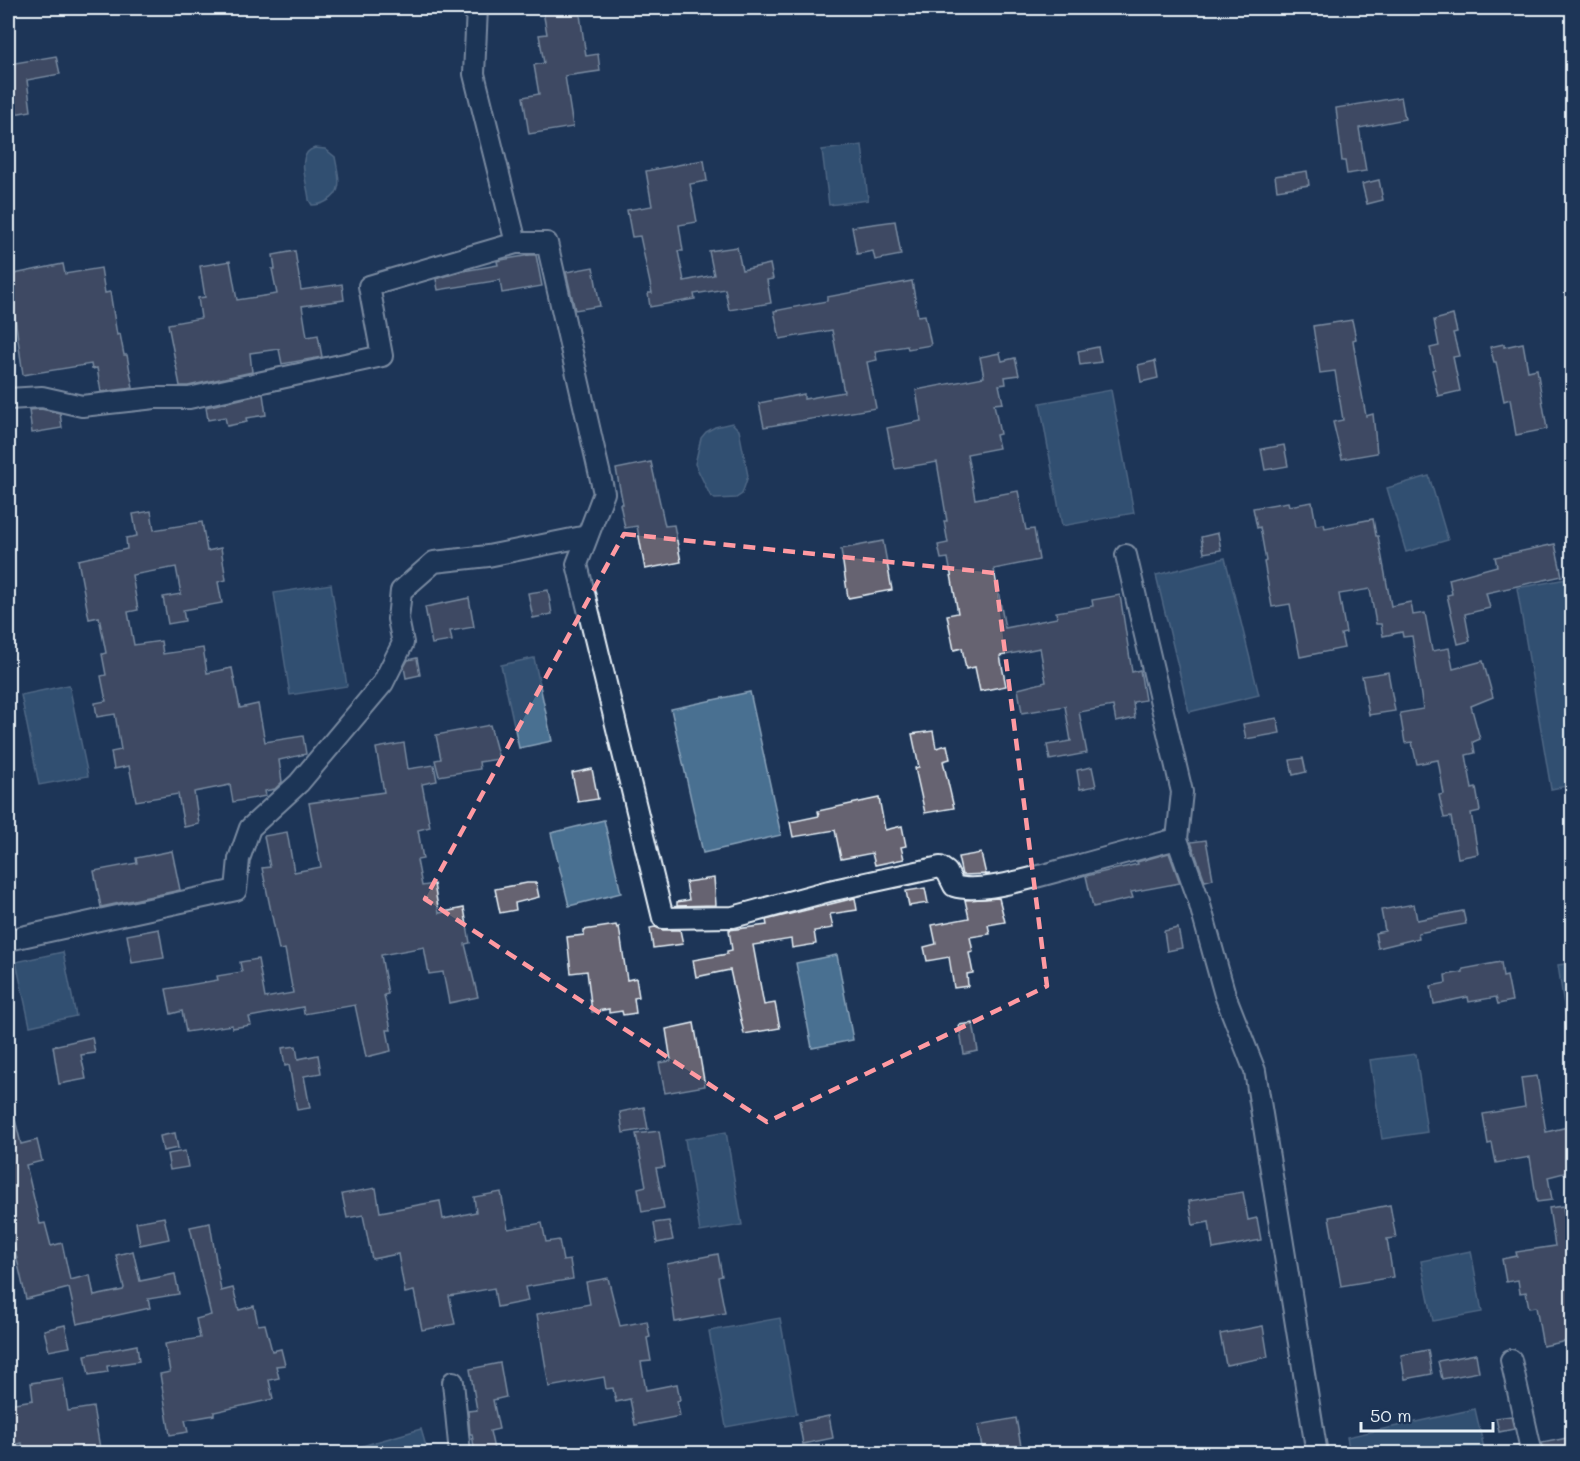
<svg xmlns="http://www.w3.org/2000/svg" width="1580" height="1461" font-family="Mali,sans-serif">
<style>
.water{fill:#4a6f91;stroke:#89a3ba;stroke-width:1.5}
.building{fill:#666471;stroke:#e8f1f8;stroke-width:1.5}
.lines{fill:none;stroke-linecap:round;stroke-linejoin:round}
.minor-casing{stroke:#e8f1f8;stroke-width:24}
.minor{stroke:#1d3557;stroke-width:20}
.marked{fill:none;stroke:#ff9aa2;stroke-width:4.5;stroke-dasharray:12 8;stroke-linejoin:round}
</style>
<rect width="100%" height="100%" fill="#1d3557"/>
<filter id="ink" filterUnits="userSpaceOnUse"><feTurbulence type="fractalNoise" baseFrequency=".0167" numOctaves="2"/><feDisplacementMap in="SourceGraphic" scale="12" xChannelSelector="R" yChannelSelector="G"/><feConvolveMatrix kernelMatrix="1 2 1 2 8 2 1 2 1" color-interpolation-filters="sRGB"/></filter>
<g filter="url(#ink)">
<g class="water">
<path d="M862,145L868,200L829,205L822,150Z"/>
<path d="M315,148L325,149L335,157C338,174 345,192 327,201C322,204 318,205 312,205L309,200C308,184 294,153 315,148Z"/>
<path d="M1111,390L1134,513L1062,526L1040,403Z"/>
<path d="M732,423L739,430L748,476L742,494L736,498L715,499L710,495L695,464L701,438L706,432L715,427Z"/>
<path d="M1429,476L1448,540L1406,552L1387,488Z"/>
<path d="M1225,558L1259,695L1189,712L1156,575Z"/>
<path d="M1572,578V785L1551,789L1517,588Z"/>
<path d="M331,584L347,686L290,695L274,593Z"/>
<path d="M534,658L552,741L519,748L501,665Z"/>
<path d="M69,685L88,776L39,785L21,695Z"/>
<path d="M750,692L781,835L703,853L671,709Z"/>
<path d="M604,820L621,893L569,906L551,833Z"/>
<path d="M63,952L76,1016L30,1026L16,962Z"/>
<path d="M837,955L853,1040L812,1048L796,963Z"/>
<path d="M1572,963V1059L1558,965Z"/>
<path d="M1416,1054L1427,1132L1382,1139L1370,1060Z"/>
<path d="M726,1132L742,1225L700,1232L685,1139Z"/>
<path d="M1471,1251L1482,1312L1433,1321L1421,1261Z"/>
<path d="M780,1318L797,1414L726,1427L709,1331Z"/>
<path d="M1475,1409L1485,1453H1350L1347,1437Z"/>
<path d="M421,1429L428,1453H338Z"/>
</g>
<g class="building">
<path d="M561,8H579L586,56L598,54L600,71L565,76L573,127L529,134L523,97L539,94L534,65L544,63L539,35L547,34L543,11Z"/>
<path d="M56,56L60,74L27,80L31,111L8,115V83L12,82L9,64Z"/>
<path d="M1401,97L1405,119L1359,128L1366,171L1347,174L1345,161H1342L1336,108Z"/>
<path d="M704,160L707,181L690,184L697,222L679,225L683,251H678L684,281L714,275L709,251L737,247L742,270L770,264L773,279L767,280L771,303L729,310L725,289L694,294L695,299L650,307L648,293H652L640,236L632,237L627,210L652,206L646,171Z"/>
<path d="M1307,171L1309,185L1277,190L1275,176Z"/>
<path d="M1379,180L1383,200L1367,204L1362,184Z"/>
<path d="M895,221L901,255L875,260L873,251L857,254L852,227Z"/>
<path d="M295,251L301,290L342,284L344,300L302,306L307,337L318,335L322,357L282,364L279,349L250,353L252,372L188,386H180L168,324L201,318L198,298L205,297L200,266L230,261L237,300L277,294L272,269H275L273,255Z"/>
<path d="M530,255H536L542,286L502,293L500,280L438,290L436,279L463,271L498,265L497,261L501,260Z"/>
<path d="M63,264L65,274L101,268L105,293L110,292L117,335L120,334L124,355H127L133,388L101,392L97,368L92,369L91,364L23,375L9,275Z"/>
<path d="M593,267L600,306L575,310L566,272Z"/>
<path d="M912,281L918,316L925,315L931,345L908,349L907,346L875,351L877,360L867,362L876,408L764,427L759,403L804,394V399L844,392L832,330L780,339L774,311L827,301V297Z"/>
<path d="M1453,315L1457,332L1453,333L1459,356L1453,357L1460,391L1438,396L1432,370L1435,369L1430,348L1439,346L1434,320Z"/>
<path d="M1352,320L1356,339L1353,340L1357,367L1366,416L1373,414L1377,453L1342,459L1333,422L1343,420L1335,371L1320,373L1313,326Z"/>
<path d="M1523,343L1528,371L1537,369L1547,429L1516,435L1510,399L1504,401L1496,362H1494L1490,347L1504,344V347Z"/>
<path d="M1098,347L1101,362L1080,365L1078,351Z"/>
<path d="M1000,353L1002,361L1015,358L1019,375L1005,377L1006,384L999,385L1003,403L994,404L1000,434L996,435L999,448L967,454L975,499L1018,491L1026,530L1034,529L1039,560L994,569L1005,628L1057,618L1056,612L1093,606L1092,600L1120,595L1132,672L1140,670L1145,700L1133,702L1135,718L1116,722L1113,706L1079,712L1087,753L1050,760L1047,745L1071,741L1065,706L1022,713L1018,689L1046,682L1040,648L1000,656L1006,686L980,691L975,667L966,669L962,648L954,650L947,615L958,613L948,558L941,559L938,545L948,543L944,521H947L937,462L895,469L887,428L921,421L916,390L984,377L980,357Z"/>
<path d="M1155,361L1158,378L1141,382L1138,365Z"/>
<path d="M263,394L266,415L246,418L247,422L227,426L225,417L208,420L206,407Z"/>
<path d="M41,409L60,413L62,428L32,433L29,410Z"/>
<path d="M1284,445L1288,466L1265,470L1261,449Z"/>
<path d="M651,462L665,526L674,525L681,562L645,569L637,526L625,528L620,504H623L616,469Z"/>
<path d="M1288,502L1289,506L1312,502L1316,525L1324,524L1325,528L1373,519L1376,536H1378L1391,606L1411,602L1413,615L1425,613L1432,651L1449,648L1453,669L1483,661L1493,697L1471,706L1480,739L1473,742L1475,753L1466,755L1472,789L1476,788L1480,811L1471,813L1478,854L1458,858L1451,817L1444,818L1439,795L1444,794L1438,760L1417,764L1412,742L1405,743L1400,713L1423,709L1412,636L1403,637L1402,632L1383,636L1381,624H1376L1370,589L1339,594L1346,633L1341,634L1344,648L1300,657L1290,604L1272,607L1264,562L1266,561L1260,527L1257,528L1253,508Z"/>
<path d="M151,511L154,530L202,522L207,551L221,548L226,580L218,582L222,603L183,610L185,621L168,624L163,597L181,594L176,567L132,575L138,610L128,612L134,645L161,641L163,654L203,648L207,673L232,668L240,708L258,704L265,742L303,736L306,754L279,760L282,782L275,789L265,791L266,796L233,802L230,785L194,792L199,824L184,827L178,794L136,801L129,766L114,769L111,752L121,750L115,714L97,717L95,703L106,701L101,676L106,675L102,654L106,653L99,617L89,619L78,560L127,549L126,538L137,536L133,514Z"/>
<path d="M1218,533L1221,550L1204,553L1201,537Z"/>
<path d="M883,541L892,590L848,598L841,549Z"/>
<path d="M1555,544L1562,576L1486,593L1490,608L1465,614L1470,641L1458,644L1447,595L1452,594L1449,579L1497,566L1495,557Z"/>
<path d="M548,590L552,614L533,618L528,593Z"/>
<path d="M469,598L474,627L450,631L452,641L432,644L425,607Z"/>
<path d="M417,658L420,675L406,678L404,667L408,660Z"/>
<path d="M1388,672L1395,711L1369,715L1362,676Z"/>
<path d="M1277,718L1280,733L1246,739L1243,724Z"/>
<path d="M490,725L499,759L479,762L480,769L439,776L435,760L441,759L436,735Z"/>
<path d="M933,731L936,748L947,745L950,759L943,761L954,808L925,813L915,768L919,767L912,734Z"/>
<path d="M404,743L408,769L434,765L437,781L422,784L430,827L418,830L423,859L417,860L422,886L434,884L439,913L464,908L470,943L465,944L478,997L449,1003L443,972L429,974L424,947L381,955L388,994L384,995L391,1030H387L391,1051L366,1057L355,1005L304,1014L303,1007L249,1017L251,1025L232,1028V1025L186,1032L182,1011L171,1014L166,989L218,980L217,976L242,972L240,962L258,959L265,998L293,993L285,949L279,950L262,868L270,867L264,836L287,832L294,872L321,867L309,803L384,792L376,748Z"/>
<path d="M1303,758L1306,772L1293,775L1290,760Z"/>
<path d="M1092,767L1096,786L1080,789L1077,770Z"/>
<path d="M592,769L598,799L578,802L572,773Z"/>
<path d="M879,798L885,830L902,826L906,846L901,847L904,859L875,865L872,853L841,859L835,830L793,837L790,822L819,816L818,811Z"/>
<path d="M1206,840L1213,879L1205,881L1191,842Z"/>
<path d="M172,851L180,890L101,907L94,871L137,863L136,858Z"/>
<path d="M981,853L986,875L990,874L962,875L958,857Z"/>
<path d="M1169,853L1180,883L1131,892L1133,898L1093,907L1086,876L1138,864L1137,862Z"/>
<path d="M714,878L716,905L677,906V902L689,900L686,882Z"/>
<path d="M527,883H536L539,897L515,903L516,910L500,913L495,889Z"/>
<path d="M925,888L928,903L909,906L906,891Z"/>
<path d="M855,898L857,910L830,914L833,928L814,931L816,944L792,948L791,939L753,945L764,1005L775,1003L780,1028L744,1034L730,970L696,977L693,960L727,954V951L732,950L729,930L767,925L766,920Z"/>
<path d="M999,898L1005,922L988,925L990,934L970,937L973,952L969,953L973,973L967,974L968,986L954,988L949,957L927,961L924,947L936,944L932,925L969,918L965,900Z"/>
<path d="M1414,904L1417,920L1463,911L1466,924L1418,933L1419,938L1378,948L1375,933L1385,931L1381,910Z"/>
<path d="M616,925L617,928L619,927L627,980L636,978L639,997L634,998L636,1013L623,1015L622,1011L609,1013V1009L592,1012L587,971L571,973L567,937L584,935V930Z"/>
<path d="M655,927L663,930H680L683,944L653,948L650,928Z"/>
<path d="M1178,928L1182,948L1167,951L1164,931Z"/>
<path d="M159,929L164,958L132,963L127,935Z"/>
<path d="M1501,962L1503,977L1507,976L1512,1001L1498,1004L1496,997L1469,1002L1468,997L1434,1004L1431,986L1446,983L1445,975L1463,972V969Z"/>
<path d="M694,1023L705,1086L665,1093L659,1063L671,1061L666,1029Z"/>
<path d="M973,1023L978,1051L964,1054L959,1025Z"/>
<path d="M92,1037L95,1053L81,1055L86,1079L59,1084L53,1046Z"/>
<path d="M296,1046L298,1059L318,1055L321,1073L304,1076L310,1108L297,1110L289,1065L285,1066L282,1048Z"/>
<path d="M1537,1076L1546,1132L1572,1126V1171L1548,1177L1552,1200L1537,1202L1530,1157L1496,1163L1492,1143L1488,1144L1483,1114L1525,1107L1521,1078Z"/>
<path d="M644,1107L648,1129L623,1133L620,1112Z"/>
<path d="M13,1111L21,1144L37,1140L42,1161L26,1165L40,1224L45,1223L51,1246L62,1243L70,1280L90,1275L94,1296L123,1290L124,1288L116,1255L133,1251L140,1281L175,1274L179,1294L148,1299L150,1308L77,1324L69,1288L26,1299L8,1220V1112Z"/>
<path d="M659,1131L665,1167L656,1168L664,1208L642,1212L638,1188L646,1186L636,1134Z"/>
<path d="M175,1133L178,1148L163,1151L160,1136Z"/>
<path d="M185,1151L188,1167L170,1170L167,1154Z"/>
<path d="M376,1188L380,1212L440,1201L443,1219L476,1212L474,1197L501,1192L508,1229L542,1223L546,1242L559,1240L563,1261L570,1260L573,1279L525,1287L528,1301L497,1307L494,1288L449,1296L455,1324L422,1330L414,1291L405,1293L398,1254L372,1259L363,1215L347,1218L342,1194Z"/>
<path d="M1243,1192L1248,1220L1257,1218L1261,1240L1213,1249L1209,1222L1193,1225L1189,1201Z"/>
<path d="M1390,1205L1396,1238L1387,1239L1393,1277L1341,1286L1329,1217Z"/>
<path d="M1563,1206L1572,1269V1340L1543,1346L1536,1307L1529,1308L1526,1292L1520,1293L1518,1280L1506,1282L1502,1259L1517,1256L1516,1252L1555,1246L1549,1208Z"/>
<path d="M164,1217L169,1239L140,1245L136,1222Z"/>
<path d="M669,1221L673,1240L657,1243L654,1223Z"/>
<path d="M210,1223L221,1291L233,1288L239,1310L254,1306L258,1325L265,1324L272,1351L281,1349L285,1365L276,1366L279,1378L269,1380L273,1399L214,1412V1415L185,1420L188,1432L170,1435L160,1374L170,1372L165,1344L200,1338L196,1319L211,1315L190,1227Z"/>
<path d="M718,1254L722,1276L718,1277L725,1313L675,1322L667,1264Z"/>
<path d="M608,1278L620,1326L647,1321L650,1337L647,1338L651,1361L641,1362L646,1390L677,1384L680,1400L677,1401L680,1416L635,1425L630,1399L616,1402L613,1388L606,1389L604,1377L549,1387L537,1314L590,1304L586,1282Z"/>
<path d="M65,1325L70,1347L49,1351L44,1330Z"/>
<path d="M1263,1326L1268,1357L1226,1365L1220,1334Z"/>
<path d="M137,1345L139,1361L107,1366L108,1372L89,1375L85,1355Z"/>
<path d="M1428,1350L1432,1374L1405,1379L1401,1355Z"/>
<path d="M1476,1354L1479,1372L1442,1379L1438,1361Z"/>
<path d="M500,1363L506,1397L493,1400L499,1429L490,1431L495,1454H475L472,1434H470L468,1411L477,1410L470,1369Z"/>
<path d="M63,1378L68,1411L93,1407L101,1454H24L22,1443L15,1445L8,1404L33,1400L31,1383Z"/>
<path d="M829,1416L833,1438L803,1444L799,1422Z"/>
<path d="M1511,1416L1514,1429L1499,1432L1496,1418Z"/>
<path d="M1016,1418L1021,1446L983,1453L978,1425Z"/>
<path d="M1572,1437V1454H1544L1542,1443Z"/>
</g>
<g class="lines">
<defs>
<g id="minor">
<path d="M516,243H547L604,493L577,564L663,918L733,917L829,891L940,867L947,872L954,886C982,895 1044,874 1073,867C1108,857 1142,848 1177,839"/>
<path d="M8,399L42,397L82,406L155,398H189L382,356L369,286L516,243L474,74L477,8"/>
<path d="M1126,555L1182,792L1177,839L1198,898L1225,995L1255,1071L1317,1454"/>
<path d="M8,940L236,890L239,859L250,828L299,783L383,683L403,643L398,619L401,591L434,562L488,556L587,536"/>
<path d="M1511,1360L1532,1454"/>
<path d="M453,1382L460,1454"/>
</g>
</defs>
<use href="#minor" class="minor-casing"/>
<use href="#minor" class="minor"/>
</g>
</g>
<path d="M0 0H1580V1461H0ZM624,534L995,573L1047,986L767,1122L425,899Z" fill="#1d3557" fill-opacity=".55" fill-rule="evenodd"/>
<path class="marked" d="M624,534L995,573L1047,986L767,1122L425,899Z"/>
<rect width="1580" height="1461" fill="none" stroke="#1d3557" stroke-width="30"/>
<rect x="15" y="15" width="1550" height="1431" fill="none" stroke="#e8f1f8" stroke-width="2" filter="url(#ink)"/>
<path d="M1361 1422v9h132v-9" fill="none" stroke="#e8f1f8" stroke-width="3"/>
<text x="1370" y="1422" font-size="18" fill="#e8f1f8" stroke="#1d3557" stroke-width="4.5" paint-order="stroke">50 m</text>
</svg>
